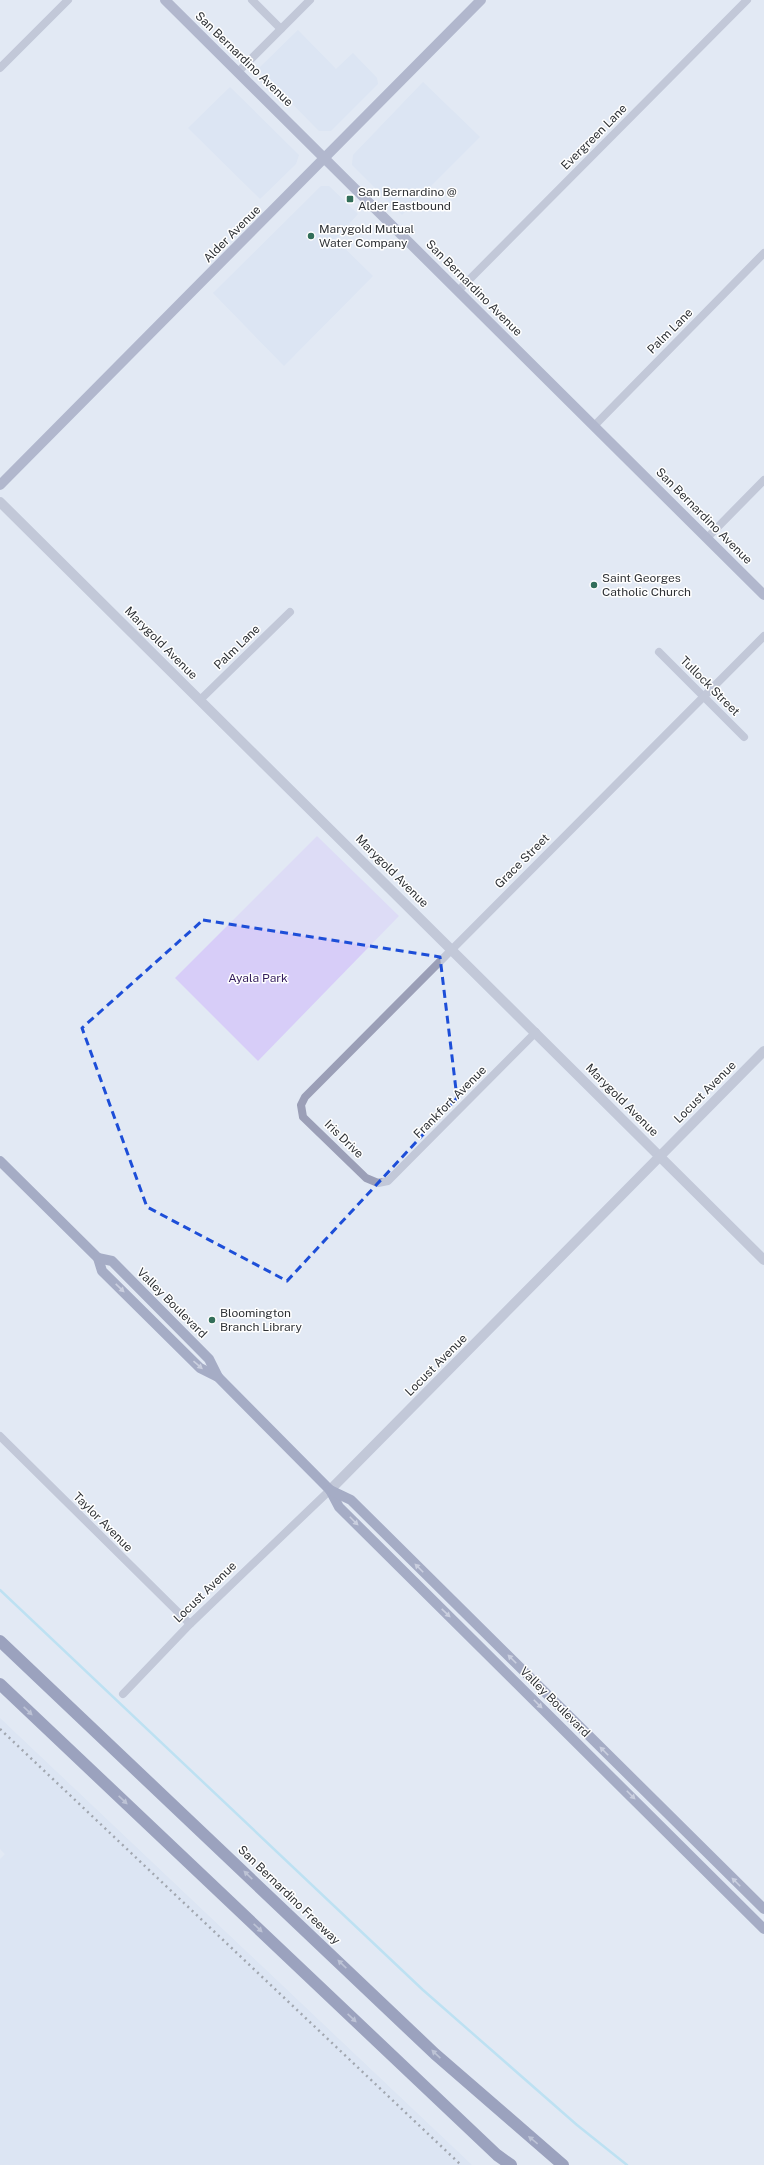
<svg xmlns="http://www.w3.org/2000/svg" width="764" height="2165" font-family="'Public Sans',sans-serif">
<style>
.built{fill:#d4dff1}
.green{fill:#d7cdf8}
.lines{fill:none;stroke-linecap:round;stroke-linejoin:round}
.stream{stroke:#90d7f0;stroke-width:2.5}
.minor{stroke:#9b9fb7;stroke-width:8}
.tertiary{stroke:#9b9fb7;stroke-width:10}
.secondary{stroke:#767b9e;stroke-width:10}
.primary{stroke:#5c628c;stroke-width:10}
.motorway{stroke:#464c7c;stroke-width:12}
.rail{stroke:#52565c;stroke-width:2.5;stroke-dasharray:2 4;stroke-linecap:butt}
.oneway{fill:#aeb0c6}
.oneway2{fill:#9094b0}
.marked{fill:none;stroke:#1d4ed8;stroke-width:3;stroke-dasharray:8 5;stroke-linejoin:round}
.poi-dot{fill:#326e59;stroke:#fff;stroke-width:1.5}
.labels{text-anchor:middle;dominant-baseline:central;stroke-width:3;stroke-linejoin:round;paint-order:stroke}
.street-label{font-size:12px;fill:#2f3236;stroke:#fff}
.poi-label{font-size:12px;fill:#2f3236;stroke:#fff;text-anchor:start}
.park-label{font-size:12px;fill:#331c5c;stroke:#fff}
</style>
<rect width="100%" height="100%" fill="#e2e9f4"/>
<g class="built">
<path d="M298,30L336,69L353,53L377,78L378,84L331,131H319L258,69Z"/>
<path d="M423,82L480,137L402,215L352,165L353,155Z"/>
<path d="M230,87L299,155L296,164L260,199L188,128Z"/>
<path d="M321,186H329L358,214L335,239L373,276L284,366L213,293Z"/>
<path d="M0,1718L472,2165H0V1859L5,1854L0,1849Z"/>
</g>
<path class="green" d="M317,836L399,916L258,1061L175,978Z"/>
<g class="lines">
<path class="stream" d="M0,1590L423,1990L577,2125L627,2165"/>
<g class="minor">
<path d="M252,0L281,29"/>
<path d="M0,68L68,0"/>
<path d="M238,72L310,0"/>
<path d="M458,291L747,0"/>
<path d="M594,426L764,253"/>
<path d="M707,538L764,480"/>
<path d="M659,652L744,737"/>
<path d="M200,700L290,612"/>
<path d="M536,1032L388,1181L378,1183L366,1178L303,1117L301,1105L305,1097L764,636"/>
<path d="M0,1436L190,1624"/>
<path d="M123,1694L190,1624L330,1490"/>
</g>
<g class="tertiary">
<path d="M0,502L764,1260"/>
<path d="M330,1490L764,1051"/>
</g>
<g class="secondary">
<path d="M165,0C366,197 565,396 764,595"/>
<path d="M0,485L481,0"/>
</g>
<g class="primary">
<path d="M0,1161L98,1258L102,1271L200,1368L218,1377L330,1490L339,1507L764,1929"/>
<path d="M98,1258L112,1261L209,1359L218,1377"/>
<path d="M330,1490L351,1500L764,1909"/>
</g>
<g class="motorway">
<path d="M0,1641L435,2054L563,2165"/>
<path d="M0,1684L497,2155L511,2165"/>
</g>
<path class="rail" d="M0,1729L461,2165"/>
</g>
<defs><path id="oneway-solid" d="M-6-.8H1V-3.2L6.5 0L1 3.2V.8H-6Z"/></defs>
<g class="oneway">
<use href="#oneway-solid" transform="translate(120 1288) rotate(44)"/>
<use href="#oneway-solid" transform="translate(198 1365) rotate(41)"/>
<use href="#oneway-solid" transform="translate(354 1521) rotate(45)"/>
<use href="#oneway-solid" transform="translate(419 1568) rotate(-135)"/>
<use href="#oneway-solid" transform="translate(446 1613) rotate(44)"/>
<use href="#oneway-solid" transform="translate(512 1659) rotate(-135)"/>
<use href="#oneway-solid" transform="translate(538 1704) rotate(45)"/>
<use href="#oneway-solid" transform="translate(604 1751) rotate(-135)"/>
<use href="#oneway-solid" transform="translate(631 1795) rotate(45)"/>
<use href="#oneway-solid" transform="translate(736 1882) rotate(-135)"/>
</g>
<g class="oneway2">
<use href="#oneway-solid" transform="translate(28 1711) rotate(43)"/>
<use href="#oneway-solid" transform="translate(123 1800) rotate(43)"/>
<use href="#oneway-solid" transform="translate(248 1875) rotate(-136)"/>
<use href="#oneway-solid" transform="translate(258 1928) rotate(43)"/>
<use href="#oneway-solid" transform="translate(342 1964) rotate(-136)"/>
<use href="#oneway-solid" transform="translate(352 2018) rotate(43)"/>
<use href="#oneway-solid" transform="translate(436 2054) rotate(-137)"/>
<use href="#oneway-solid" transform="translate(533 2140) rotate(-141)"/>
</g>
<path d="M0 0H764V2165H0ZM203,920L440,957L457,1098L287,1281L147,1207L82,1028Z" fill="#e2e9f4" fill-opacity=".55" fill-rule="evenodd"/>
<path class="marked" d="M203,920L440,957L457,1098L287,1281L147,1207L82,1028Z"/>
<g class="poi-dot">
<rect x="346" y="195" width="8" height="8" rx="2"/>
<circle cx="311" cy="236" r="4"/>
<circle cx="594" cy="585" r="4"/>
<circle cx="212" cy="1320" r="4"/>
</g>
<g class="labels">
<g class="street-label">
<text transform="translate(244 59) rotate(44)">San Bernardino Avenue</text>
<text transform="translate(594 137) rotate(-45)">Evergreen Lane</text>
<text transform="translate(232 234) rotate(-45)">Alder Avenue</text>
<text transform="translate(474 288) rotate(45)">San Bernardino Avenue</text>
<text transform="translate(670 331) rotate(-45)">Palm Lane</text>
<text transform="translate(704 516) rotate(45)">San Bernardino Avenue</text>
<text transform="translate(161 643) rotate(45)">Marygold Avenue</text>
<text transform="translate(237 647) rotate(-44)">Palm Lane</text>
<text transform="translate(710 686) rotate(45)">Tullock Street</text>
<text transform="translate(522 861) rotate(-45)">Grace Street</text>
<text transform="translate(392 871) rotate(45)">Marygold Avenue</text>
<text transform="translate(705 1092) rotate(-45)">Locust Avenue</text>
<text transform="translate(622 1100) rotate(45)">Marygold Avenue</text>
<text transform="translate(450 1102) rotate(-45)">Frankfort Avenue</text>
<text transform="translate(344 1139) rotate(44)">Iris Drive</text>
<text transform="translate(172 1303) rotate(45)">Valley Boulevard</text>
<text transform="translate(436 1365) rotate(-45)">Locust Avenue</text>
<text transform="translate(103 1522) rotate(45)">Taylor Avenue</text>
<text transform="translate(205 1592) rotate(-44)">Locust Avenue</text>
<text transform="translate(555 1702) rotate(45)">Valley Boulevard</text>
<text transform="translate(289 1895) rotate(44)">San Bernardino Freeway</text>
</g>
<g class="poi-label">
<text x="358" y="192">San Bernardino @<tspan x="358" dy="14">Alder Eastbound</tspan></text>
<text x="319" y="229">Marygold Mutual<tspan x="319" dy="14">Water Company</tspan></text>
<text x="602" y="578">Saint Georges<tspan x="602" dy="14">Catholic Church</tspan></text>
<text x="220" y="1313">Bloomington<tspan x="220" dy="14">Branch Library</tspan></text>
</g>
<g class="park-label">
<text x="258" y="978">Ayala Park</text>
</g>
</g>
</svg>
